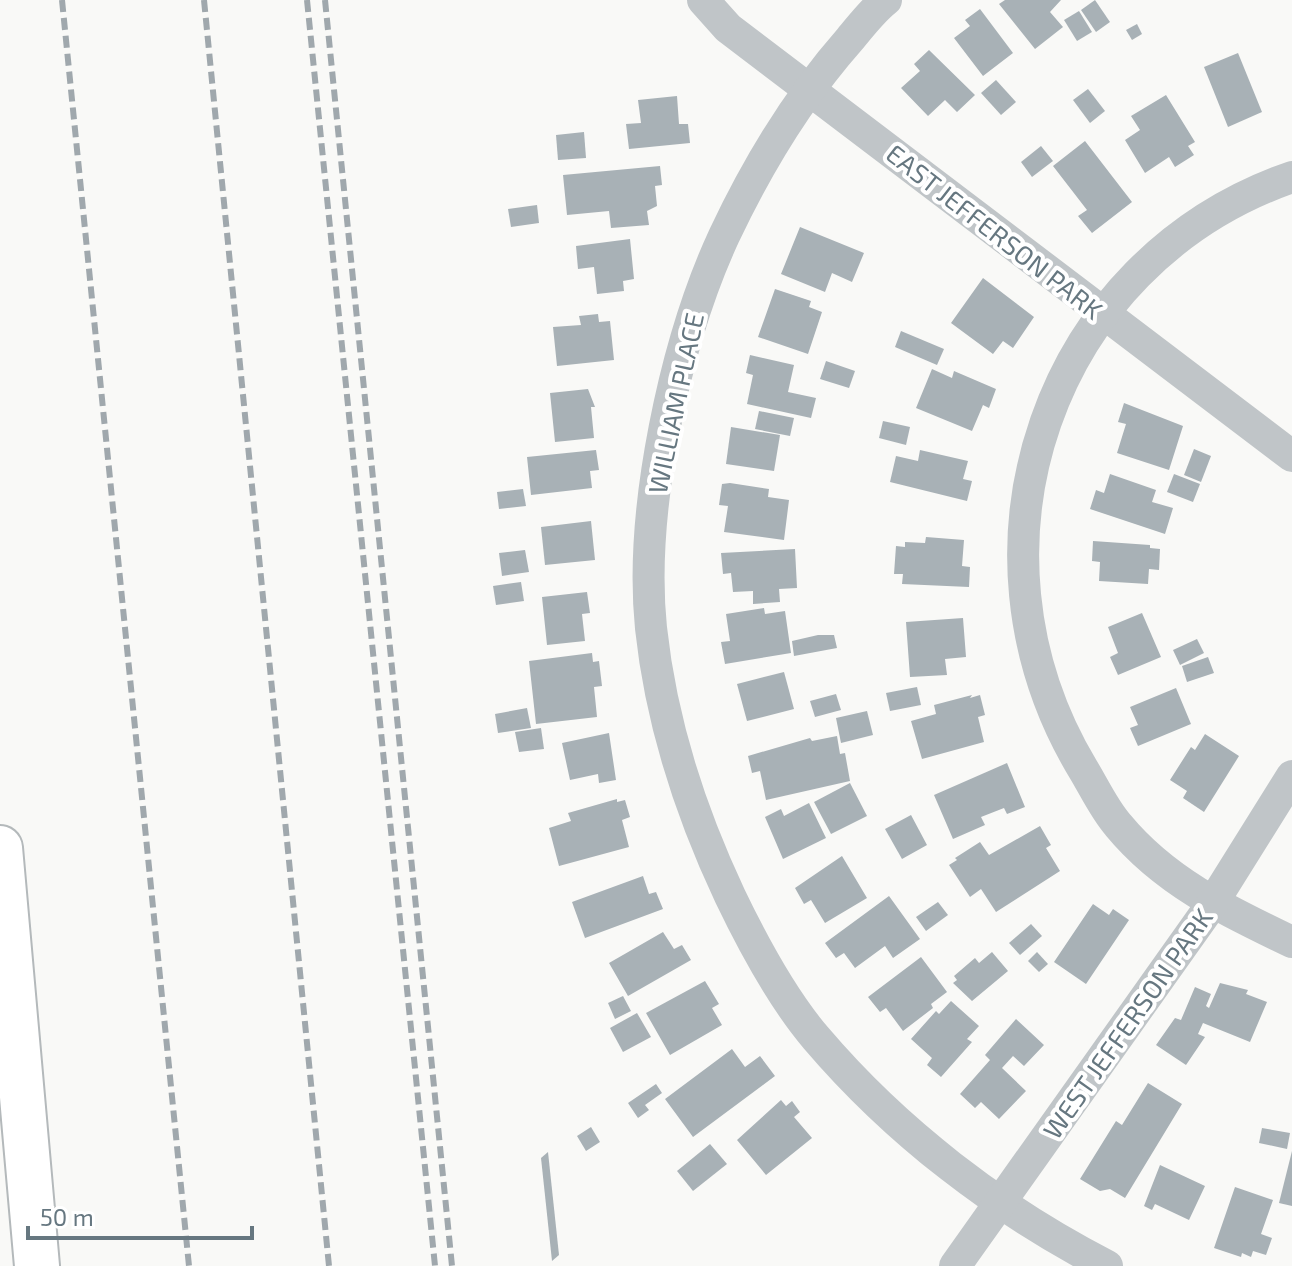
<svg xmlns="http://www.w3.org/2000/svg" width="1292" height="1266" font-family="'Exo 2',sans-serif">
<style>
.building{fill:#a8b1b6}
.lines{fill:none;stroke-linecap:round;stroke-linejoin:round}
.highway-casing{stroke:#b4b9bb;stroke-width:48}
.street{stroke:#c0c5c8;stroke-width:32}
.highway{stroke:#fff;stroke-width:44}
.rail{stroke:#a0a8ad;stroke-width:6;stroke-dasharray:12 6;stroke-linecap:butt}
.labels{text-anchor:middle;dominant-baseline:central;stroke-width:8;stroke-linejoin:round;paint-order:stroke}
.street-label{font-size:26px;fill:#667780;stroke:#fff}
</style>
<rect width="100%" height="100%" fill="#f9f9f7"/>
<g class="building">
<path d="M1005,0H1061L1050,12L1063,27L1035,49L999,4Z"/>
<path d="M1095,0L1110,22L1096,32L1081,10Z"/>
<path d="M980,9L1013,53L983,76L954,38L970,26L965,20Z"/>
<path d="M1079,11L1092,32L1077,41L1064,20Z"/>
<path d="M1137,24L1142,34L1132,40L1126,30Z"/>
<path d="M929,50L975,95L957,112L945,100L928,116L901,88L920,71L914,64Z"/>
<path d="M1238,53L1262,112L1228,127L1204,67Z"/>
<path d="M996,80L1016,102L1001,115L981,93Z"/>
<path d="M1088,89L1105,111L1090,123L1073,100Z"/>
<path d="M1166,95L1195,142L1188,146L1194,155L1175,167L1169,157L1145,173L1125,140L1140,130L1131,116Z"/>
<path d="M677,96L679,124H688L690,143L629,149L626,124L641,123L638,100Z"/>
<path d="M584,132L586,158L558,160L556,135Z"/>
<path d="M1085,141L1132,202L1092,233L1078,216L1087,210L1053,166Z"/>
<path d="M1041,146L1053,161L1032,177L1021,162Z"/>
<path d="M660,166L662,185L655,186L657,206L647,211L649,225L611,228L609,211L567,215L563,175Z"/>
<path d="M537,205L539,223L511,227L508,209Z"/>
<path d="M800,227L864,253L852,282L832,273L825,292L781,274Z"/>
<path d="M630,239L634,279L623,281L624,291L597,294L594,267L578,269L576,246Z"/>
<path d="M983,278L1034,317L1013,348L1003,341L993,354L951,323Z"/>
<path d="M775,289L811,301L809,307L822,312L808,354L758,337Z"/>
<path d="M598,314L599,322L610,321L614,360L557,366L553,327L581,325L579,316Z"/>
<path d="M901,331L944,349L937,365L895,347Z"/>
<path d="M750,355L794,365L788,392L816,398L811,418L747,404L753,375L746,373Z"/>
<path d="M826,361L855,371L849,388L820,379Z"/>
<path d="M932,369L952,378L954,371L996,389L989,408L983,405L972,431L916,408Z"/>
<path d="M588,389L595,407H591L594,438L555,442L550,393Z"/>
<path d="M1124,403L1183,426L1169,470L1117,453L1126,424L1118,422Z"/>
<path d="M759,411L794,418L790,436L755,429Z"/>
<path d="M883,421L910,427L906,445L879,438Z"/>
<path d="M731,427L780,435L774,471L726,464Z"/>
<path d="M1194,449L1211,456L1201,482L1184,475Z"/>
<path d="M596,450L599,470L590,471L592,488L531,495L527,457Z"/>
<path d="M920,450L968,461L963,479L972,481L967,501L890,482L896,456L918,461Z"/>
<path d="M1110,474L1156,490L1152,502L1173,508L1165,534L1090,509L1096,490L1104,493Z"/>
<path d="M1174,474L1200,484L1193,502L1167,492Z"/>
<path d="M730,483L769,489L768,497L789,500L784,540L724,532L728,506L719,505L722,484Z"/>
<path d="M523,489L526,506L499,509L497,492Z"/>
<path d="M591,521L595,560L545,565L541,527Z"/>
<path d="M926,537L964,540L962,566L970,567L969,587L902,584L903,574H894L896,546L905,547V542L925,543Z"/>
<path d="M1093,541L1150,545V548L1160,549L1159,570L1149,569L1148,584L1099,581L1100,562L1092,561Z"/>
<path d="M795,549L797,588L779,589L780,602L753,604V591L733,592L731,573L723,574L721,553Z"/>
<path d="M525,550L529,572L502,576L499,553Z"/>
<path d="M521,582L524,601L496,605L493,586Z"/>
<path d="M587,592L590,613L582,614L585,641L547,645L542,597Z"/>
<path d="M764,608L765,614L785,611L791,653L725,664L721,642L730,641L726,614Z"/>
<path d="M1142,613L1161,657L1118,675L1110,657L1118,653L1108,627Z"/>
<path d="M963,618L966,657L945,659L947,675L910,677L906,622Z"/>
<path d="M818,635H834L837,648L794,656L792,641Z"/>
<path d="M1197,639L1204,653L1180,665L1173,650Z"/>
<path d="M592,653L593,662L599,661L602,686L594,687L597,717L536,724L529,661Z"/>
<path d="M1208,657L1214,673L1187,682L1182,666Z"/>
<path d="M784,672L794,709L747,721L737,684Z"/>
<path d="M917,687L921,705L890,711L886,693Z"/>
<path d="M1176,688L1191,724L1138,746L1130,728L1138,725L1130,707Z"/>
<path d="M836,694L841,710L815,717L810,701Z"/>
<path d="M972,695L970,698L980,695L985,715L978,717L984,742L922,759L911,721L936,714L934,705Z"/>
<path d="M527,708L531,728L498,733L495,714Z"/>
<path d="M867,711L873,735L841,743L836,718Z"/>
<path d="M541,728L544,749L519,752L515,732Z"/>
<path d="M609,733L616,780L599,783L598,774L570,780L562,743Z"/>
<path d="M1205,734L1239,756L1204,812L1183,798L1187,791L1170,780L1191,747L1195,750Z"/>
<path d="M837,736L840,754L845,753L850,781L766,800L760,771L752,773L748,756L810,738L812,741Z"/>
<path d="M1007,763L1025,807L1007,814L1004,808L981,817L985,825L953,839L934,795Z"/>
<path d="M850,783L867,816L831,834L814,802Z"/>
<path d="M617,799V802L625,800L630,817L622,820L629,847L559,866L549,828L571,821L568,813Z"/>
<path d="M809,803L826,838L783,859L765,817L781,809L784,816Z"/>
<path d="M911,815L927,845L902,859L885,829Z"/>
<path d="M1040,826L1051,845L1046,848L1060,871L996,912L981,889L970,897L949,865L957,860L955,858L980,842L989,855Z"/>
<path d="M842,856L867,898L825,923L811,900L804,904L795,888Z"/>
<path d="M643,876L649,894L656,892L663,909L585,938L572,902Z"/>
<path d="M889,896L920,939L893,958L885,946L855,968L844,953L836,958L825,943Z"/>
<path d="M938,902L948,915L926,931L916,917Z"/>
<path d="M1093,904L1109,915L1113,909L1129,920L1086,984L1054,962Z"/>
<path d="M1031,924L1042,936L1020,955L1009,943Z"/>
<path d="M663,932L674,949L682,945L691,960L628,996L609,963Z"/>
<path d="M992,952L1008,971L972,1001L953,983L957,980L954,976L975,958L979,963Z"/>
<path d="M1037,952L1048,964L1039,972L1028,961Z"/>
<path d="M921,957L947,992L931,1004L933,1008L903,1031L886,1008L880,1012L868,997Z"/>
<path d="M705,981L719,1004L712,1008L722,1025L670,1055L646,1013Z"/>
<path d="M1220,983L1248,990L1246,994L1267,1002L1250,1042L1203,1023L1198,1034L1205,1037L1186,1065L1156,1045L1175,1018L1181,1020L1195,987L1211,994L1206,1006L1209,1008Z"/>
<path d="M623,996L631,1011L615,1019L608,1003Z"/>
<path d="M951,1001L979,1026L967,1039L972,1042L941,1077L927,1065L932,1058L911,1039L936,1011L939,1014Z"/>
<path d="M637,1013L651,1037L623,1052L610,1028Z"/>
<path d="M1016,1019L1044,1045L1024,1066L1013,1056L1002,1068L1026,1091L999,1119L981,1102L975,1108L960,1094L990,1060L985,1055Z"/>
<path d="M732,1049L745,1067L760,1056L775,1076L693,1137L665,1099Z"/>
<path d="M1148,1083L1182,1104L1125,1198L1110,1189L1100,1191L1080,1179L1116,1121L1122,1125Z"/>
<path d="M656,1084L662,1093L645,1105L649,1110L638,1118L628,1103Z"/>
<path d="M781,1100L786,1106L792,1101L800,1112L794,1117L812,1138L766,1175L737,1140Z"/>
<path d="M591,1127L600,1142L586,1151L577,1136Z"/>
<path d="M1262,1128L1290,1133L1287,1149L1259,1143Z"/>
<path d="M710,1144L727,1164L693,1191L677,1171Z"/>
<path d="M1292,1151V1206L1279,1203Z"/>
<path d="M548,1152L559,1255L552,1261L541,1158Z"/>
<path d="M1160,1165L1205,1186L1189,1220L1155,1204L1152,1210L1144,1206Z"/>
<path d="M1235,1187L1273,1200L1261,1234L1272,1238L1266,1255L1253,1251L1251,1257L1242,1253L1241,1257L1214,1248Z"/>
</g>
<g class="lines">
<defs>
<path id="highway" d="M0,848L37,1266"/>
</defs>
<use href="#highway" class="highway-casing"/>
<g class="street">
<path d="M703,0L728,28L1292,456"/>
<path d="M886,0C872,11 861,26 850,39C797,99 758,164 724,236C675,342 639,511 651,628C661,722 690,811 730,896C753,944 781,997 816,1038C896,1132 998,1210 1107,1266"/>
<path d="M1292,177C1047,262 950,548 1083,769C1094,787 1104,809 1118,825C1165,882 1227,911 1292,942"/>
<path d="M955,1266L1212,904L1292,776"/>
</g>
<use href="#highway" class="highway"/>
<g class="rail">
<path d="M62,0L189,1266"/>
<path d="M204,0L329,1266"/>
<path d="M307,0L435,1266"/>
<path d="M325,0L452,1266"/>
</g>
</g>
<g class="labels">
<g class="street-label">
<text transform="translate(995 231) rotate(38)">EAST JEFFERSON PARK</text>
<text transform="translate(675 403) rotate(-78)">WILLIAM PLACE</text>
<text transform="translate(1127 1023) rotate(-55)">WEST JEFFERSON PARK</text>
</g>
</g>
<path d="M28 1226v12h224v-12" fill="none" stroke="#667780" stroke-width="4"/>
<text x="40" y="1226" font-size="24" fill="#667780" stroke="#ffffff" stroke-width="6" paint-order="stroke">50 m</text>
</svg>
